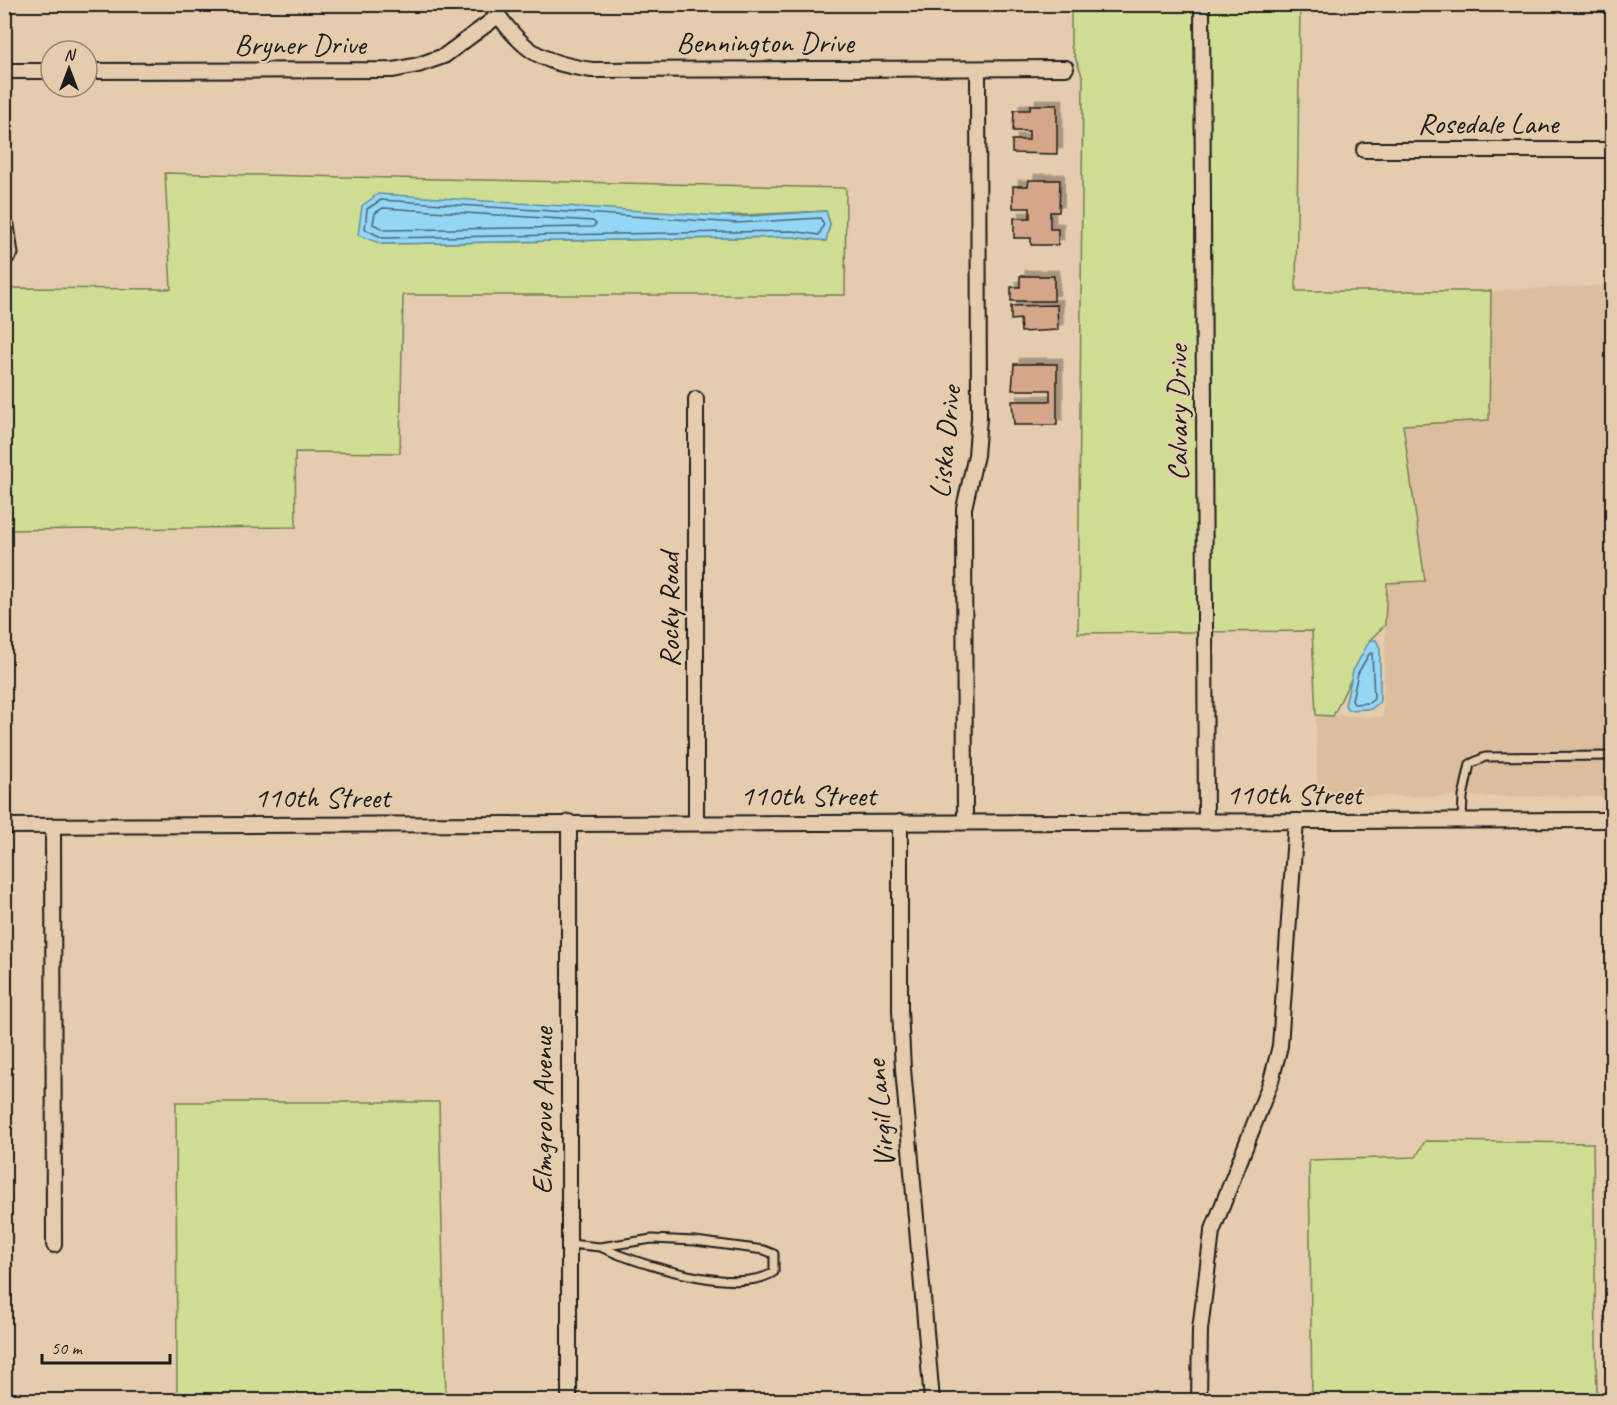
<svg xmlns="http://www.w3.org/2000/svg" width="1617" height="1405" font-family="Caveat,sans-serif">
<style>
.built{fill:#dcbe9f}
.green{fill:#cfde92;stroke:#767d57;stroke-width:1.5;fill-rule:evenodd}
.water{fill:#93d6f5;stroke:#638c9e;stroke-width:1.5}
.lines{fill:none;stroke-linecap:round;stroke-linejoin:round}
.shore{stroke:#4c6673;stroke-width:1.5}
.building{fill:#d5a687;stroke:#1c1c1c;stroke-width:1.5;filter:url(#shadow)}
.service-casing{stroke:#1c1c1c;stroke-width:11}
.minor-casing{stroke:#1c1c1c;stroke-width:18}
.service{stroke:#e5ccad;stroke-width:7}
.minor{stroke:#e5ccad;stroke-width:14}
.labels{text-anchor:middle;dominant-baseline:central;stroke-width:5;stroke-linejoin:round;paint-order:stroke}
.street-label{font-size:30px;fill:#1c1c1c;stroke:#e5ccad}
</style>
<defs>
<filter id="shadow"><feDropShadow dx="5.5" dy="-5.5" stdDeviation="0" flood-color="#0004"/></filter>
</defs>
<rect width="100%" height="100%" fill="#e5ccad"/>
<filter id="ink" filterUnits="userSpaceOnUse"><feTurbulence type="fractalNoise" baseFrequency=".0167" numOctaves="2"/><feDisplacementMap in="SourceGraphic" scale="12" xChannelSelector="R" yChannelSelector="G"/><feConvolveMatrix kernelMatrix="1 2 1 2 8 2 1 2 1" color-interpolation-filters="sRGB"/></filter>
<g filter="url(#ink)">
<path class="built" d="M1612,285V797L1317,796L1316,715L1383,717L1387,583L1425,580L1403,425L1489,419L1491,291Z"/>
<g class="green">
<path d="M1071,5H1300L1296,291H1491L1489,420L1403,425L1425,581L1387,583L1385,625L1370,640L1333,716L1316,715L1312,631L1078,633L1083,78L1071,46Z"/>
<path d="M165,173L846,188L845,295H403L400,453L295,452L296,527L5,530L4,288L171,289ZM826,211L830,224L826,241L792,237L382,244L358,234Z"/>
<path d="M176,1102H439L446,1400H177Z"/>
<path d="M1425,1141L1593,1143L1597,1400H1312L1309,1160L1416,1157Z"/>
</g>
<g class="water">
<path d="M378,194L737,217L826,211L830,224L826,241L792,237L382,244L358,235L362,206Z"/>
<path d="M1370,640H1376L1380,648V702L1371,709L1348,710L1345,705L1353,671Z"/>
</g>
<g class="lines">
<g class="shore">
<path d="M381,200L737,223L820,218L824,224L819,235L792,231L383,238L365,229L367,209Z"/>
<path d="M383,208L593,221L596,224L593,227L385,230L373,224L375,213Z"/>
<path d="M1372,653L1374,699L1369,703L1354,704L1352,700L1358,673L1369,654Z"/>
</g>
</g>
<g class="building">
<path d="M1030,105H1057V154L1012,153V140H1029V131H1013L1014,110H1030Z"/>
<path d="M1029,180H1060L1059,212H1050V229H1058V245H1031V238H1014V218H1030V208H1013V186H1028Z"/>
<path d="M1020,276H1054V301H1011V287H1020Z"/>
<path d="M1057,305L1058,330L1021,332L1020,319L1011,320V306Z"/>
<path d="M1014,364H1057V425H1014L1012,401H1050V390H1012Z"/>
</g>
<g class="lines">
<defs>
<g id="service">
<path d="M4,218L10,225L14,254L4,265"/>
<path d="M1462,820L1463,797L1470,764L1485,757L1612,756"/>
<path d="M569,1244L600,1247L652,1239L695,1241L764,1250L774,1254V1272C737,1296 639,1264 600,1247"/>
</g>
<g id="minor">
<path d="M490,4C522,49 536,62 592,70L1066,68"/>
<path d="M1202,4L1206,821"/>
<path d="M4,71H51"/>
<path d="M87,71L393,70L418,65L444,56L498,16"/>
<path d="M1364,150H1612"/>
<path d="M696,399V822"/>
<path d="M965,821L964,508L976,455L979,418L978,69"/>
<path d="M569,822V1400"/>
<path d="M900,822V1010L903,1069L932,1400"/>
<path d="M4,826L1612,820"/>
<path d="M53,826L54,1245"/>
<path d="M1199,1400L1200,1330L1212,1232L1271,1081L1280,1046L1296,821"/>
</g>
</defs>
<use href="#service" class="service-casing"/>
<use href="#minor" class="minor-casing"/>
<use href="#service" class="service"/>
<use href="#minor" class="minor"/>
</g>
</g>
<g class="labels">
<g class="street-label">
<text x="765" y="42">Bennington Drive</text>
<text x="300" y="44">Bryner Drive</text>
<text x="1488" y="123">Rosedale Lane</text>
<text transform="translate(1177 413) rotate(-90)">Calvary Drive</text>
<text transform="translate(945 442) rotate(-84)">Liska Drive</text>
<text transform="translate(669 610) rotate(-90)">Rocky Road</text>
<text x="1294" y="794">110th Street</text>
<text x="808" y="795">110th Street</text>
<text x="322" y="797">110th Street</text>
<text transform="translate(542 1111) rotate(-90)">Elmgrove Avenue</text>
<text transform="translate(880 1114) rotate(-95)">Virgil Lane</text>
</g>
</g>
<rect width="1617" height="1405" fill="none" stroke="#e5ccad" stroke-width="24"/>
<rect x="12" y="12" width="1593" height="1381" fill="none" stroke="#1c1c1c" stroke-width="2" filter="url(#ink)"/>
<g transform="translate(69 69)"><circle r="28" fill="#e5ccad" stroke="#958673" stroke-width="1.5"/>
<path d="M0-4.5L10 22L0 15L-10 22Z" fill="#1c1c1c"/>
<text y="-9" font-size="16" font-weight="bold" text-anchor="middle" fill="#1c1c1c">N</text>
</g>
<path d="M42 1354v9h128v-9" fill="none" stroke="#1c1c1c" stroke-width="3"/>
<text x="51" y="1354" font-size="18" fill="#1c1c1c" stroke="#e5ccad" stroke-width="4.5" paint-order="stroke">50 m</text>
</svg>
